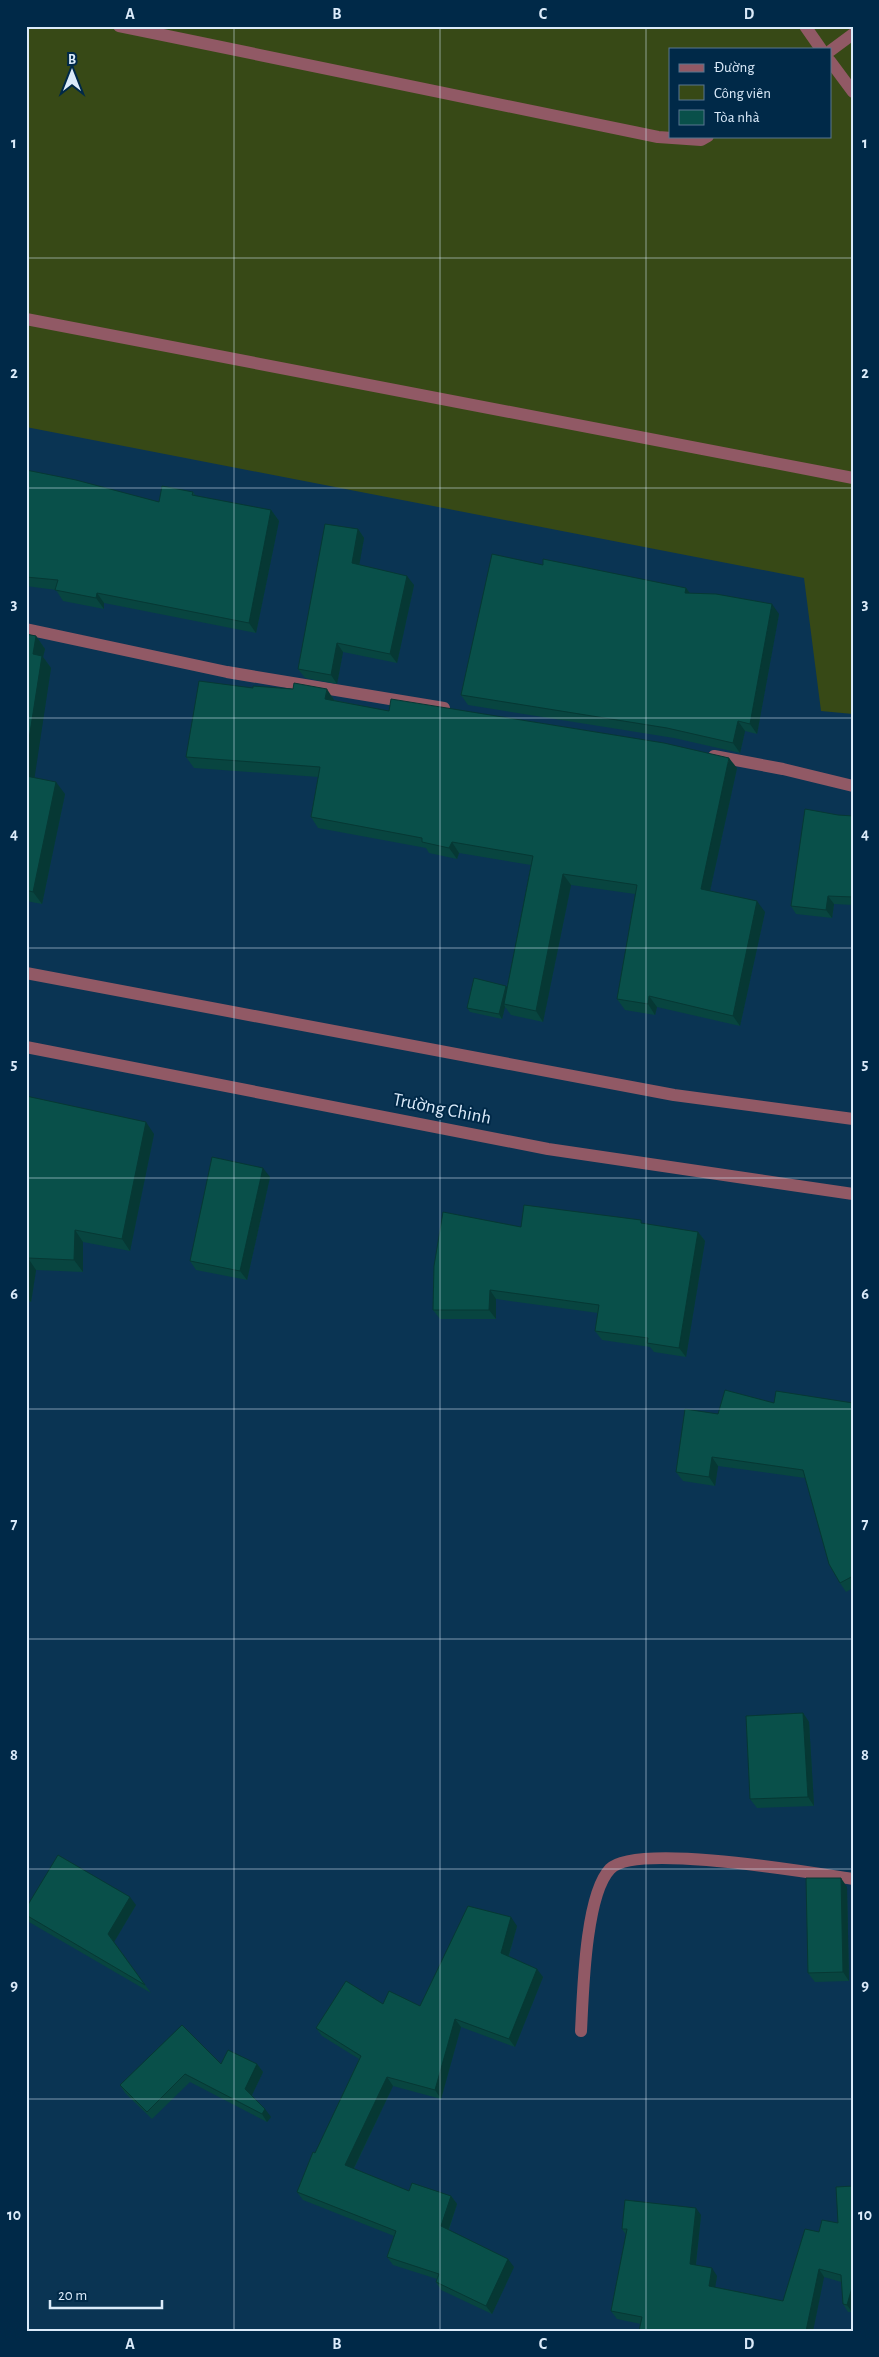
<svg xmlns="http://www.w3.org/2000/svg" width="879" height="2357" font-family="'Alegreya Sans',sans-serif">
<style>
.green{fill:#374916;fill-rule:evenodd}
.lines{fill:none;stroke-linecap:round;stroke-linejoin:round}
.minor{stroke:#915965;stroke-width:12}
.wall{fill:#084540}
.shaded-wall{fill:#063834}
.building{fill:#09504a;stroke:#063834}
.grid{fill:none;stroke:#dbebfa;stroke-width:1;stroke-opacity:0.55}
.labels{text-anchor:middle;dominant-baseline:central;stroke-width:4;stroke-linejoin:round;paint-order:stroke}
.street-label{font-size:19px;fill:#dbebfa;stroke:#002948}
.neatline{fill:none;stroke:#dbebfa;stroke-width:2}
.grid-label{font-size:16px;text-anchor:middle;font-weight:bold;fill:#dbebfa}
</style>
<rect width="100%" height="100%" fill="#0a3453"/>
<path class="green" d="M26,26H853V714L821,711L804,578L26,427ZM670,49H830V136H670Z"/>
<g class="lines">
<g class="minor">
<path d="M119,26L658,137L701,140L708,136"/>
<path d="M805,26L821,49"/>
<path d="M830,51L853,34"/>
<path d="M830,61L853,92"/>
<path d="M26,319L853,478"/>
<path d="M26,629L227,672L444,708"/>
<path d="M714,756L783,769L853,786"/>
<path d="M26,973L674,1095L853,1119"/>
<path d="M26,1047L548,1149L853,1194"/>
<path d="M581,2031C583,1994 585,1895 610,1869C635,1842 813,1873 853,1879"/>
</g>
</g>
<g class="wall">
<path d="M26,470L159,502L193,492L196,496L271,510L279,521L256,633L104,603V609L63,601L56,590L26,586Z"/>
<path d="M358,529L364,538L359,565L414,585L397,663L343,652L337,684L305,678L298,669Z"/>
<path d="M543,565L686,588L690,593L779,614L757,734L745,731L740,753L674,738L468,705L461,695Z"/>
<path d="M26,634L36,636L45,649L43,657L51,668L34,777L65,794L42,904L26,901Z"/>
<path d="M334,700L389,711L737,768L710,891L765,912L740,1026L657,1007L655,1015L625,1010L617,999L635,894L571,885L543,1022L511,1015L505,1007L502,1019L470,1012L467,1008L507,988L531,865L459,853L457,859L429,853L426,848L318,828L311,817L318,777L194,768L186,757Z"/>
<path d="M838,815L853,816V905L834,904L832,918L796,914L791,906Z"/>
<path d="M26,1096L154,1134L130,1251L83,1242V1272L36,1270L31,1302L26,1301Z"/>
<path d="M270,1177L247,1280L196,1270L190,1261Z"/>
<path d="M643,1224L698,1232L705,1241L686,1357L654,1352L650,1347L602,1340L595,1331L598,1313L496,1299V1319H440L433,1310L521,1227Z"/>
<path d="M774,1403H853V1588L846,1592L840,1583L805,1478L718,1466L715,1486L683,1481L676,1472L718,1414Z"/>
<path d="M803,1713L809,1722L814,1806L757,1808L750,1799Z"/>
<path d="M847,1887L849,1981L815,1982L808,1973Z"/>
<path d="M136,1905L114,1942L151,1993L29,1922L26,1918V1908Z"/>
<path d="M517,1926L509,1956L543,1977L515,2047L461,2027L441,2099L393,2086L354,2169L409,2191L451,2196L457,2204L449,2230L514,2267L492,2314L441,2290L436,2282L437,2279L393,2265L387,2257L394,2236L303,2200L297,2192L359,2059L322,2036L316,2028L383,2004L420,2006Z"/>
<path d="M221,2064H257L263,2072L252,2095L271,2117L267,2122L190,2082L152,2119L125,2093L120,2085Z"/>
<path d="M701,2215L696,2265L717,2276L715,2287L783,2301L819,2232L838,2223L852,2312H848L843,2304L841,2282L824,2277L813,2331H639L641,2324L617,2319L611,2311L626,2235L622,2229Z"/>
</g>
<g class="shaded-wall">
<path d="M271,510L279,521L256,633L249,623Z"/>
<path d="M358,529L364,538L358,572L352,563Z"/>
<path d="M407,576L414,585L397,663L390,654Z"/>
<path d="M686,588L693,598L685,593Z"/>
<path d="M97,593L104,603V609L96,598Z"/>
<path d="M772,604L779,614L757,734L750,724Z"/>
<path d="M36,636L45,649L43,657L51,668L33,788L26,779V758L33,654Z"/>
<path d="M337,643L343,652L337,684L331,675Z"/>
<path d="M327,689L334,700L332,710L325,699Z"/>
<path d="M738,721L745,731L740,753L733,743Z"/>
<path d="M729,758L737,768L708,900L701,889Z"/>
<path d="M56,782L65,794L42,904L33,892Z"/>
<path d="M452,842L459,853L457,859L449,848Z"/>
<path d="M563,874L571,885L543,1022L536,1011Z"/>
<path d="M828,896L834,904L832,918L826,910Z"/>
<path d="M757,901L765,912L740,1026L733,1016Z"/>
<path d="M506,986L509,990L504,1004L505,1007L502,1019L499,1014Z"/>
<path d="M649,996L657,1007L655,1015L648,1004Z"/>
<path d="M146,1122L154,1134L130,1251L122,1239Z"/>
<path d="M263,1168L270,1177L247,1280L240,1271Z"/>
<path d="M75,1230L83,1242V1272L74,1260Z"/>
<path d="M698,1232L705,1241L686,1357L679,1348Z"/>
<path d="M28,1258L36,1270L31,1302L26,1296V1268Z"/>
<path d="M490,1290L496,1299V1319L489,1310Z"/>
<path d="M712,1457L718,1466L715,1486L709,1477Z"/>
<path d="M803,1713L809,1722L814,1806L808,1797Z"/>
<path d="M841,1878L847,1887L849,1981L843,1972Z"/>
<path d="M130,1897L136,1905L114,1942L108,1934Z"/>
<path d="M511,1917L517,1926L507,1961L501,1953Z"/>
<path d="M537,1969L543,1977L515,2047L509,2039Z"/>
<path d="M455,2019L461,2027L441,2099L435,2090Z"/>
<path d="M257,2064L263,2072L251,2097L245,2089Z"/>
<path d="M387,2077L393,2086L351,2174L345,2165Z"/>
<path d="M265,2109L271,2117L267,2122L262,2114Z"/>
<path d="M451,2196L457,2204L447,2234L441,2226Z"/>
<path d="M696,2208L701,2215L695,2272L690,2264Z"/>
<path d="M508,2259L514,2267L492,2314L486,2306Z"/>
<path d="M712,2268L717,2276L714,2294L709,2286Z"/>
<path d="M819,2269L824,2277L813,2331H806Z"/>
<path d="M853,2284V2310L852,2312L847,2305Z"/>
</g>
<g class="building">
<path d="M26,470L76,480L159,502L162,486L193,492L192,495L271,510L249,623L97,593L96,598L55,590L58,580L26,577Z"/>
<path d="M325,524L358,529L352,563L407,576L390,654L337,643L331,675L298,669Z"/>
<path d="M492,554L543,565V559L686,588L685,593L716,594L772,604L750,724L738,721L733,743L667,728L461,695Z"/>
<path d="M26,634L36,636L33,654L42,656L26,758Z"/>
<path d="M199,681L253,688V686L293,689L294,683L327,689L325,699L389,711L391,699L664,743L729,758L701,889L757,901L733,1016L649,996L648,1004L617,999L637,885L563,874L536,1011L504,1004L533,856L452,842L449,848L422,842V838L311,817L320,767L186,757Z"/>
<path d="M26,776L56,782L33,892L26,890Z"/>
<path d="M805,809L838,815L853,816V897L828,896L826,910L791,906Z"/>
<path d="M474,978L506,986L499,1014L467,1008Z"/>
<path d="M26,1096L146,1122L122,1239L75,1230L74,1260L28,1258L26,1268Z"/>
<path d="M212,1157L263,1168L240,1271L190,1261Z"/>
<path d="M524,1205L641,1220V1223L698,1232L679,1348L647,1343L648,1338L595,1331L599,1305L490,1290L489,1310H433L434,1266L443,1212L521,1227Z"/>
<path d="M725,1390L774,1403L776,1391L853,1403V1576L840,1583L829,1564L803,1470L712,1457L709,1477L676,1472L685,1409L718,1414Z"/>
<path d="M803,1713L808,1797L750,1799L746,1716Z"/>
<path d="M58,1855L130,1897L108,1934L145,1985L26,1915V1908Z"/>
<path d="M806,1878H841L843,1972L808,1973Z"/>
<path d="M468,1906L511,1917L501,1953L537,1969L509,2039L455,2019L435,2090L387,2077L345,2165L409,2191L412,2183L451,2196L441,2226L508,2259L486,2306L436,2282L439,2274L387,2257L396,2231L297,2192L313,2152L315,2153L361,2056L316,2028L346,1981L383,2004L389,1991L420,2006Z"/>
<path d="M182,2025L221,2064L228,2050L257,2064L245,2089L265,2109L262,2114L185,2074L147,2112L120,2085Z"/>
<path d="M853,2186V2284L847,2305L843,2304L841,2275L819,2269L806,2331H639L642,2317L611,2311L627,2229H622L625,2200L696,2208L690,2264L712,2268L709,2286L783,2301L805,2229L819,2232L822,2220L838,2223L836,2187Z"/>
</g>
<path class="grid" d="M234,26V2331M440,26V2331M646,26V2331M26,258H853M26,488H853M26,718H853M26,948H853M26,1178H853M26,1409H853M26,1639H853M26,1869H853M26,2099H853"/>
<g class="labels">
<g class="street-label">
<text transform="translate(442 1109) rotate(11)">Trường Chinh</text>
</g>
</g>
<rect width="879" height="2357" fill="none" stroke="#002948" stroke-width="55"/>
<rect x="669" y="48" width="162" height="90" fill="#002948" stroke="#58778f"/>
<rect x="679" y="64" width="25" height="8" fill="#915965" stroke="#58778f"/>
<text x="714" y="72" font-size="15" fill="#dbebfa">Đường</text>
<rect x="679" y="85" width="25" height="15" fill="#374916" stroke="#58778f"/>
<text x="714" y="98" font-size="15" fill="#dbebfa">Công viên</text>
<rect x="679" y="110" width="25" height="15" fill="#09504a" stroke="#58778f"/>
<text x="714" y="122" font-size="15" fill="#dbebfa">Tòa nhà</text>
<g transform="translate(72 72)" stroke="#002948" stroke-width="4" paint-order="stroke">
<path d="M0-4L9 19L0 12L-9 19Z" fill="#dbebfa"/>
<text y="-8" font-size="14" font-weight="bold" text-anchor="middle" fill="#dbebfa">B</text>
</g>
<path d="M50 2300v8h112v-8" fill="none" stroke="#dbebfa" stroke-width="2.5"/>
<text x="58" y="2300" font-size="15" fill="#dbebfa" stroke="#002948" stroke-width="4" paint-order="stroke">20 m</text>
<rect x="28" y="28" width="824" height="2302" class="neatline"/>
<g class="grid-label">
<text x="130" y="19">A</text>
<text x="337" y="19">B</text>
<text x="543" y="19">C</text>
<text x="749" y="19">D</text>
<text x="14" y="148">1</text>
<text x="865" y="148">1</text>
<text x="14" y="378">2</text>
<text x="865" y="378">2</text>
<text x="14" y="609">3</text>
<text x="865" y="609">3</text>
<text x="14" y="839">4</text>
<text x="865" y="839">4</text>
<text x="14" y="1069">5</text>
<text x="865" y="1069">5</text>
<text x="14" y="1299">6</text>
<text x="865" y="1299">6</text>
<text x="14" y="1529">7</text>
<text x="865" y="1529">7</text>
<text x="14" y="1760">8</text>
<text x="865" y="1760">8</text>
<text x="14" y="1990">9</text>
<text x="865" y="1990">9</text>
<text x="14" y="2220">10</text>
<text x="865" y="2220">10</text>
<text x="130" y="2349">A</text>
<text x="337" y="2349">B</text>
<text x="543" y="2349">C</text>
<text x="749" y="2349">D</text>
</g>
</svg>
